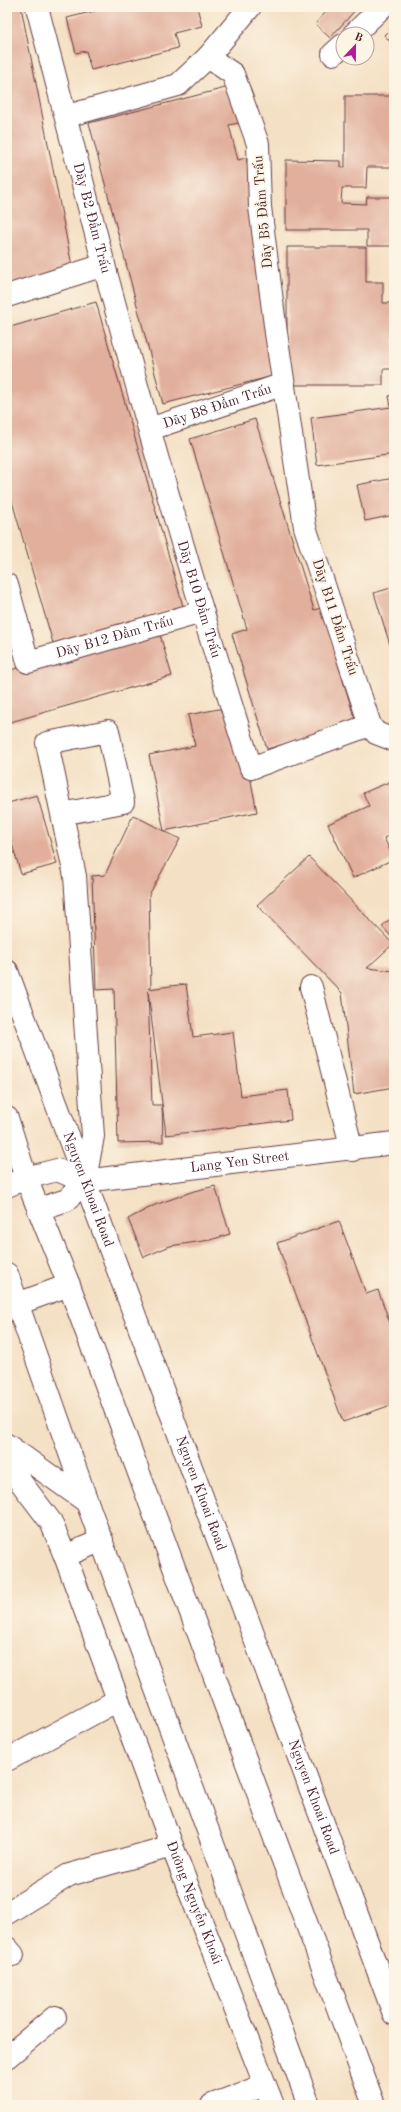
<svg xmlns="http://www.w3.org/2000/svg" width="401" height="2112" font-family="'Old Standard TT',serif">
<style>
.building{fill:#e1af9c}
.lines{fill:none;stroke-linecap:round;stroke-linejoin:round}
.minor-casing{stroke:#643c42;stroke-width:24}
.major-casing{stroke:#643c42;stroke-width:24}
.minor{stroke:#fff;stroke-width:22}
.major{stroke:#fff;stroke-width:22}
.labels{text-anchor:middle;dominant-baseline:central;stroke-width:4;stroke-linejoin:round;paint-order:stroke}
.street-label{font-size:14px;fill:#4a1f2b;stroke:#fcf5e5}
</style>
<rect width="100%" height="100%" fill="#fcf5e5"/>
<filter id="ink" filterUnits="userSpaceOnUse"><feTurbulence type="fractalNoise" baseFrequency=".025" numOctaves="2"/><feDisplacementMap in="SourceGraphic" scale="8" xChannelSelector="R" yChannelSelector="G"/><feConvolveMatrix kernelMatrix="1 2 1 2 8 2 1 2 1" color-interpolation-filters="sRGB"/></filter>
<filter id="wash" filterUnits="userSpaceOnUse"><feTurbulence type="fractalNoise" baseFrequency=".012" numOctaves="4" result="noise"/><feDisplacementMap in="SourceGraphic" scale="16" xChannelSelector="R" yChannelSelector="G"/><feGaussianBlur stdDeviation="0.9" result="paint"/><feColorMatrix in="noise" values="0 0 0 0 0 0 0 0 0 0 0 0 0 0 0 0 0 1.4 0 .05"/><feComposite in="paint" operator="in"/></filter>
<g filter="url(#wash)">
<rect width="100%" height="100%" fill="#f4e0c4"/>
<g id="blocks">
<g class="building">
<path d="M7,7H21L73,271L7,284Z"/>
<path d="M110,7H197L202,26L174,33L178,48L91,70L86,51L76,53L67,18Z"/>
<path d="M320,7H358L330,38L315,24L326,12Z"/>
<path d="M394,25V46L384,35Z"/>
<path d="M233,86L243,122L229,125L238,160L246,158L256,198L281,374L163,404L89,123Z"/>
<path d="M345,96H394V167H367L366,188H342L341,203L366,204L367,197H394V246H367V230H286V160L341,161V167H345Z"/>
<path d="M287,247H366V282H383V303H394V369H383V385H287Z"/>
<path d="M96,302L183,606L53,643L7,484V328Z"/>
<path d="M394,395V454L317,465L311,418L391,407L389,396Z"/>
<path d="M255,419L314,610L321,608L356,723L267,749L232,634L247,629L190,439Z"/>
<path d="M394,478V515L365,521L357,485Z"/>
<path d="M394,587V658L374,593Z"/>
<path d="M158,628L172,676L7,723V671Z"/>
<path d="M229,707L247,761L257,812L164,831L180,839L149,895L151,987L148,989L186,984L193,1037L233,1032L241,1096L288,1090L291,1120L166,1135L148,991L152,1105H162L163,1142L118,1143L114,989L96,990L92,876L105,875L133,815L164,831L149,755L195,746L188,715Z"/>
<path d="M394,780V833L384,838L394,859L353,878L328,824L369,806L363,793Z"/>
<path d="M37,795L57,864L21,874L7,827V800L8,803Z"/>
<path d="M309,857L393,944L367,968L394,971V1087L354,1094L342,993L257,905Z"/>
<path d="M394,916V940L382,926Z"/>
<path d="M215,1186L230,1234L210,1240L170,1246L144,1257L128,1219L155,1205L194,1191Z"/>
<path d="M339,1221L366,1294L378,1290L394,1334V1404L343,1422L277,1243Z"/>
</g>
</g>
</g>
<g filter="url(#ink)">
<use href="#blocks" fill-opacity="0" stroke="#643c42" stroke-width="1"/>
<g class="lines">
<defs>
<g id="minor">
<path id="s1" d="M37,7C60,93 81,179 104,265C149,434 198,601 251,768L370,725L305,527L276,333L260,207L258,144L233,74L208,57"/>
<path d="M354,34L382,7"/>
<path d="M333,54L343,45"/>
<path d="M67,116L178,85L208,57L250,7"/>
<path d="M7,296L104,265"/>
<path id="s2" d="M150,429L284,384"/>
<path id="s3" d="M7,585L28,662L202,612"/>
<path d="M370,725L376,733L394,740"/>
<path d="M62,814L123,802L108,731L47,743L75,876L93,1136L85,1180"/>
<path id="s4" d="M7,971L394,2014"/>
<path d="M311,987L352,1150"/>
<path id="s5" d="M26,1178L57,1170L84,1181L394,1143"/>
<path d="M39,1209L67,1200L84,1181"/>
<path id="s6" d="M65,1556L172,1846L273,2105"/>
<path d="M7,1760L118,1700"/>
<path d="M7,1913L69,1875L172,1846"/>
<path d="M7,1948L13,1955"/>
<path d="M7,2057L55,2017"/>
<path d="M212,2105L265,2085"/>
</g>
<g id="major">
<path d="M7,1118L26,1178L69,1285L374,2105"/>
<path d="M7,1186L26,1178"/>
<path d="M7,1274L87,1502L309,2105"/>
<path d="M7,1304H17L69,1285"/>
<path d="M7,1445L87,1502"/>
<path d="M7,1464L51,1522L65,1556L102,1540"/>
</g>
</defs>
<use href="#minor" class="minor-casing"/>
<use href="#major" class="major-casing"/>
<use href="#minor" class="minor"/>
<use href="#major" class="major"/>
</g>
</g>
<g class="labels">
<g class="street-label">
<text transform="translate(263 212) rotate(-95)">Dãy B5 Đầm Trấu</text>
<text stroke="none"><textPath href="#s1" startOffset="218">Dãy B2 Đầm Trấu</textPath></text>
<text stroke="none"><textPath href="#s2" startOffset="71">Dãy B8 Đầm Trấu</textPath></text>
<text stroke="none"><textPath href="#s1" startOffset="614">Dãy B10 Đầm Trấu</textPath></text>
<text transform="translate(335 617) rotate(72)">Dãy B11 Đầm Trấu</text>
<text stroke="none"><textPath href="#s3" startOffset="170">Dãy B12 Đầm Trấu</textPath></text>
<text stroke="none"><textPath href="#s5" startOffset="218">Lang Yen Street</textPath></text>
<text stroke="none"><textPath href="#s4" startOffset="233">Nguyen Khoai Road</textPath></text>
<text stroke="none"><textPath href="#s4" startOffset="557">Nguyen Khoai Road</textPath></text>
<text stroke="none"><textPath href="#s4" startOffset="881">Nguyen Khoai Road</textPath></text>
<text stroke="none"><textPath href="#s6" startOffset="370">Đường Nguyễn Khoái</textPath></text>
</g>
</g>
<rect width="401" height="2112" fill="none" stroke="#fcf5e5" stroke-width="24"/>
<g transform="translate(355 46) rotate(22)"><circle r="19" fill="#fcf5e5" stroke="#b59f9b"/>
<path d="M0-3L7 15L0 10L-7 15Z" fill="#b5179e"/>
<text y="-6" font-size="11" font-weight="bold" text-anchor="middle" fill="#4a1f2b">B</text>
</g>
</svg>
